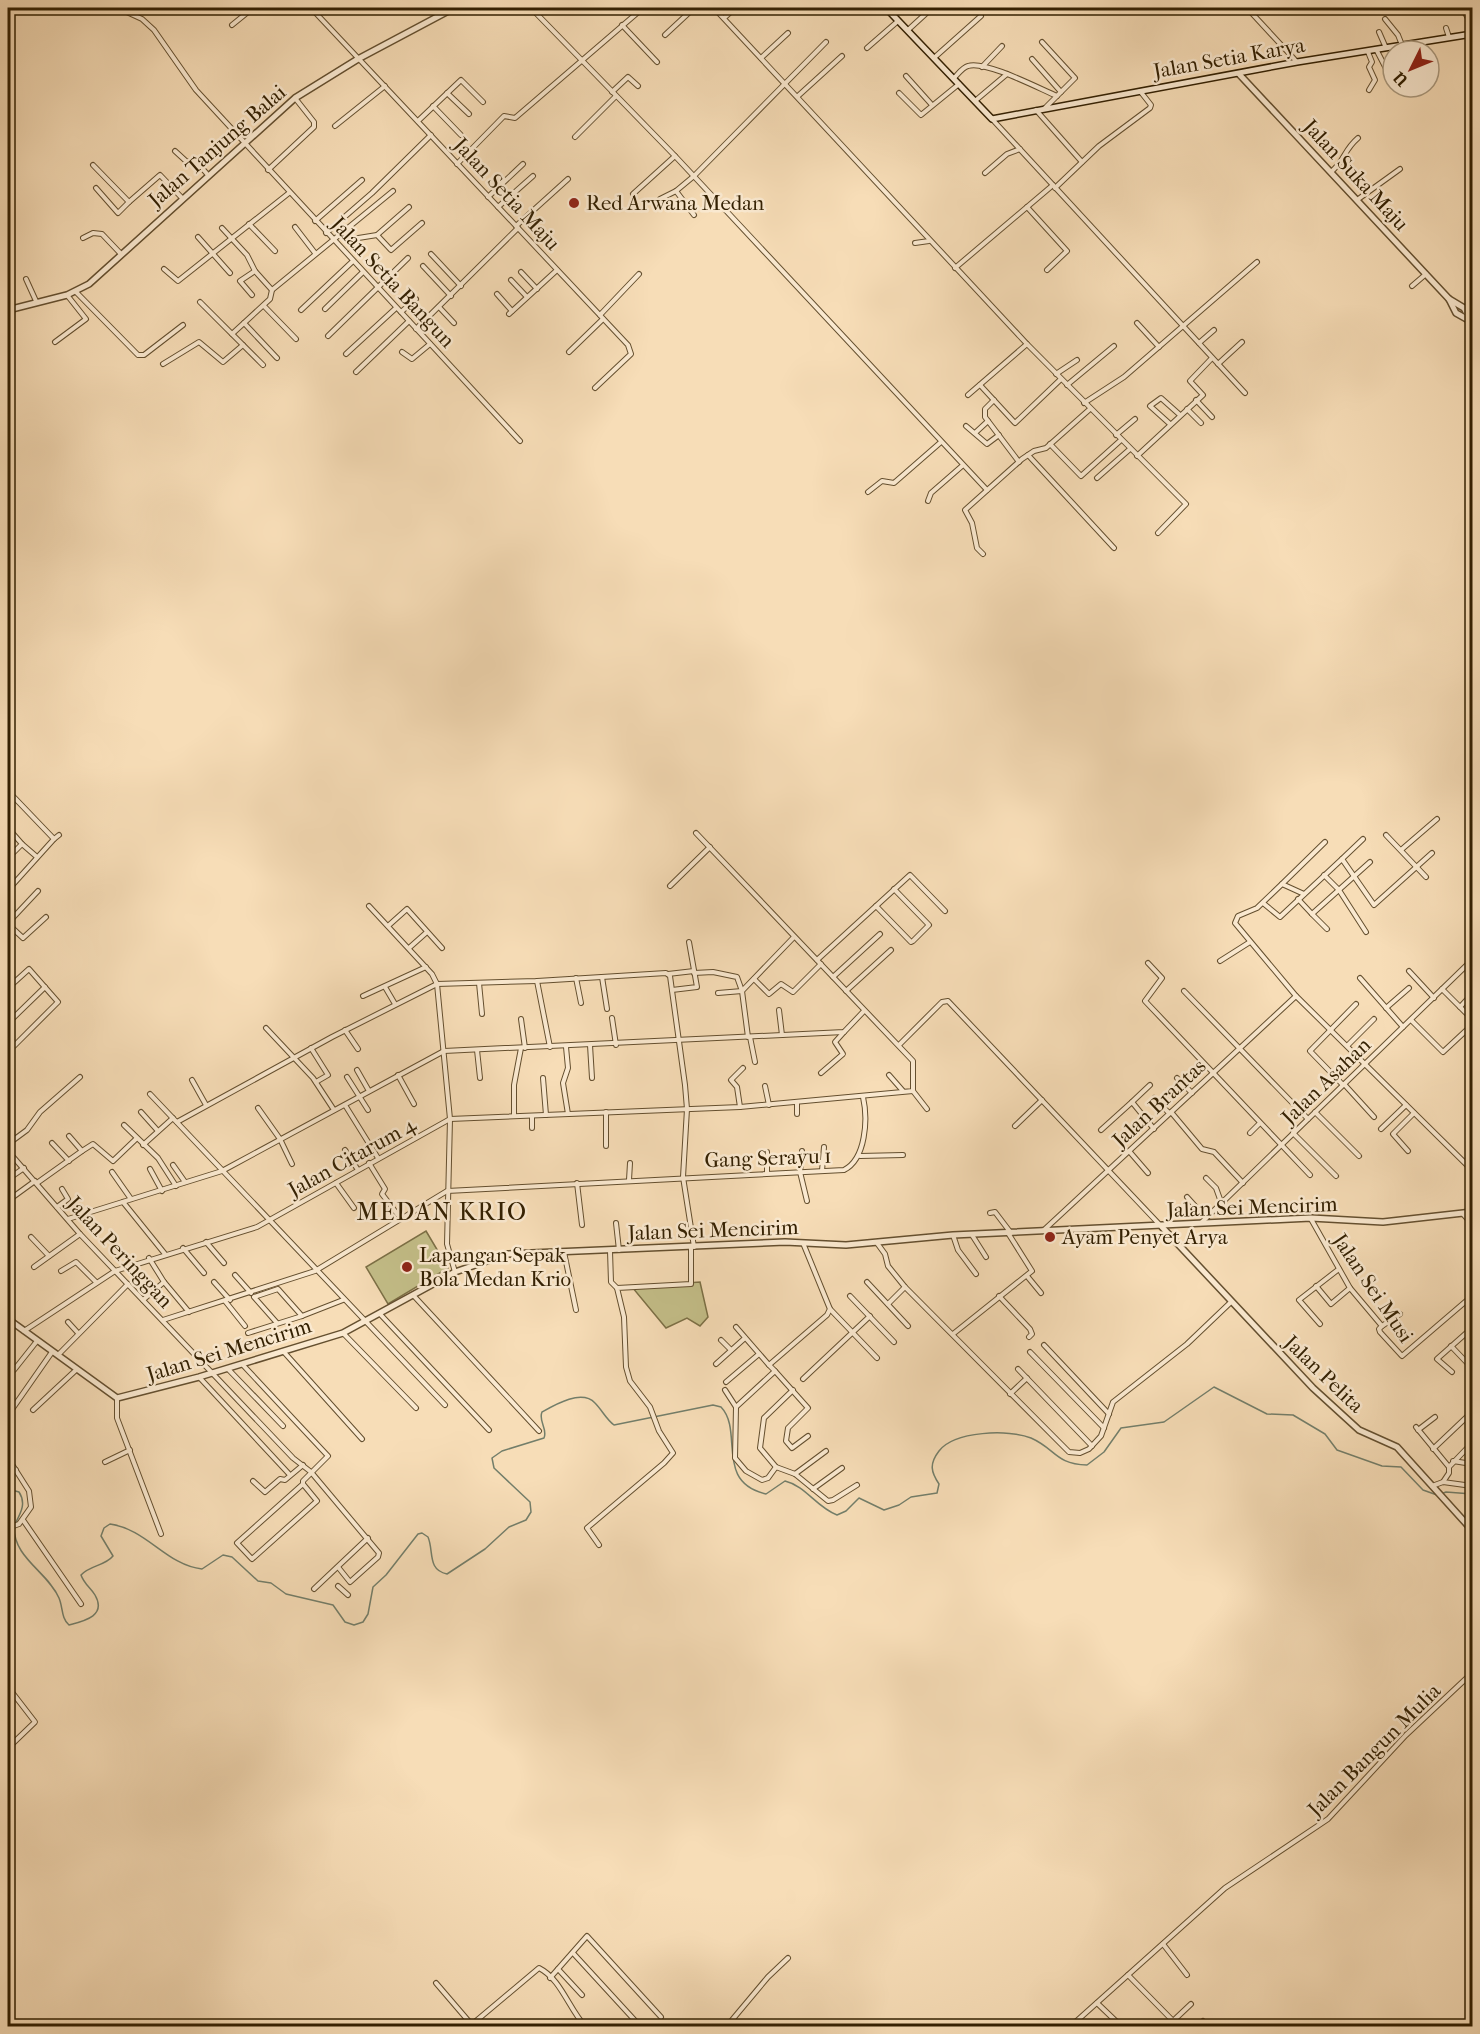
<svg xmlns="http://www.w3.org/2000/svg" width="1480" height="2034" font-family="'IM FELL French Canon',serif">
<style>
.green{fill:#c4bf89;stroke:#7c7046;stroke-width:1.5}
.lines{fill:none;stroke-linecap:round;stroke-linejoin:round}
.stream{stroke:#737e6a;stroke-width:1.5}
.minor-casing{stroke:#644f2f;stroke-width:6}
.tertiary-casing{stroke:#644f2f;stroke-width:8}
.secondary-casing{stroke:#332002;stroke-width:8}
.minor{stroke:#fae9d0;stroke-width:4}
.tertiary{stroke:#fae9d0;stroke-width:5}
.secondary{stroke:#fae9d0;stroke-width:5}
.poi-dot{fill:#8f2418;stroke:#fae9d0;stroke-width:2}
.labels{text-anchor:middle;dominant-baseline:central;stroke-width:5;stroke-linejoin:round;paint-order:stroke}
.street-label{font-size:21px;fill:#332002;stroke:#fae9d0}
.poi-label{font-size:21px;fill:#332002;stroke:#fae9d0;text-anchor:start}
.quarter-label{font-size:24px;letter-spacing:1.5px;fill:#332002;stroke:#fae9d0}
</style>
<rect width="100%" height="100%" fill="#f7ddb7"/>
<filter id="stains"><feTurbulence type="fractalNoise" baseFrequency=".00333" numOctaves="4"/><feColorMatrix values="0 0 0 0 .2 0 0 0 0 .09 0 0 0 0 .02 0 0 0 .5 -.17"/></filter>
<radialGradient id="worn" r=".72"><stop offset=".6" stop-color="#630" stop-opacity="0"/><stop offset="1" stop-color="#630" stop-opacity=".3"/></radialGradient>
<g class="green">
<path d="M426,1231L448,1268L388,1304L366,1267Z"/>
<path d="M700,1282L708,1317L700,1326L687,1318L666,1328L632,1287Z"/>
</g>
<g class="lines">
<g class="stream">
<path d="M8,1489L19,1492C27,1504 20,1514 14,1526C13,1558 48,1572 59,1598C63,1607 61,1618 69,1625C84,1621 107,1616 95,1595C91,1588 84,1584 81,1575C90,1565 105,1566 113,1556L101,1536L104,1528L110,1524C147,1529 166,1565 202,1569L223,1555L232,1557L258,1581L271,1583L286,1594L333,1605L345,1622L354,1625L363,1622L368,1614L373,1587L386,1575L418,1534L422,1533L428,1537C434,1551 427,1570 447,1574L485,1549L509,1527L526,1520L531,1512L530,1502L494,1468L492,1458L502,1451L544,1438C548,1429 538,1421 542,1412C556,1404 582,1389 595,1403C602,1410 606,1419 614,1425L713,1405L721,1407C744,1431 714,1482 766,1494L785,1481C806,1486 816,1507 837,1515L846,1511L859,1498L884,1510L899,1505L911,1497L937,1493L939,1484C931,1472 929,1464 939,1451C954,1431 1009,1429 1031,1438C1056,1449 1055,1464 1087,1465L1104,1452L1121,1428L1164,1422L1214,1387L1267,1414L1293,1415L1325,1434L1337,1450L1382,1466L1401,1467L1423,1490L1437,1495"/>
<path d="M1441,1494L1446,1492L1472,1494"/>
</g>
<defs>
<g id="minor">
<path d="M118,8L142,19L154,30L196,90L520,441"/>
<path d="M311,8L628,345L631,354L595,388"/>
<path d="M531,8L675,156L987,490"/>
<path d="M714,8L1027,344L1186,504L1158,533"/>
<path d="M1247,8L1297,62"/>
<path d="M1462,8L1472,25"/>
<path d="M724,18L735,8"/>
<path d="M1385,19L1398,35L1402,45"/>
<path d="M232,25L253,8"/>
<path d="M622,25L657,62"/>
<path d="M1446,28L1449,37"/>
<path d="M908,30L932,8"/>
<path d="M1379,32L1386,48"/>
<path d="M665,35L694,8"/>
<path d="M1042,42L1075,78L1045,108"/>
<path d="M867,48L898,21"/>
<path d="M1377,51L1393,82"/>
<path d="M1368,52L1372,62L1369,67L1375,80L1369,90"/>
<path d="M935,57L981,16"/>
<path d="M761,58L788,33"/>
<path d="M1032,59L1061,92"/>
<path d="M982,67L1002,46"/>
<path d="M906,76L932,105"/>
<path d="M954,78C958,74 963,67 968,66C985,60 1040,89 1057,96"/>
<path d="M1400,87H1406"/>
<path d="M612,92L628,77L638,86"/>
<path d="M447,93L469,114"/>
<path d="M899,93L921,115L959,84"/>
<path d="M798,96L842,56"/>
<path d="M975,101L1007,74"/>
<path d="M433,106L461,135"/>
<path d="M1036,110L1082,162"/>
<path d="M992,119L1245,393"/>
<path d="M418,121L461,80L483,102"/>
<path d="M335,126L385,86"/>
<path d="M575,137L616,96"/>
<path d="M175,151L187,162L195,160L208,175"/>
<path d="M457,164L504,116L515,118L643,8"/>
<path d="M93,165L129,202L160,175L182,198"/>
<path d="M268,170L314,127V122L295,98"/>
<path d="M1331,172C1346,159 1343,151 1358,138"/>
<path d="M985,173L1007,154L1020,149"/>
<path d="M96,188L118,213L129,202"/>
<path d="M1055,188L1099,146L1150,108L1151,105L1140,91"/>
<path d="M676,191L694,215"/>
<path d="M633,194L675,156"/>
<path d="M488,197L523,164"/>
<path d="M660,199L676,191L694,176L826,42"/>
<path d="M1357,200L1400,169"/>
<path d="M498,207L533,176"/>
<path d="M1027,207L1067,251L1047,270"/>
<path d="M315,221L362,180"/>
<path d="M249,224L275,251"/>
<path d="M516,226L568,179"/>
<path d="M295,227L315,253"/>
<path d="M222,228L247,255L255,271"/>
<path d="M326,233L372,193L431,135"/>
<path d="M341,234L346,240L377,235L391,250L422,223"/>
<path d="M377,235L409,207"/>
<path d="M198,237L230,273"/>
<path d="M83,238L93,233L102,234L121,254"/>
<path d="M915,243L929,241"/>
<path d="M431,254L461,286"/>
<path d="M423,266L451,296"/>
<path d="M955,268L1053,185"/>
<path d="M164,269L178,281L289,193"/>
<path d="M521,272L537,289"/>
<path d="M26,279L36,301"/>
<path d="M511,280L527,297"/>
<path d="M1412,286L1426,274"/>
<path d="M272,290L270,299L244,323L277,358"/>
<path d="M76,292L138,355H144L183,325"/>
<path d="M497,294L512,311"/>
<path d="M252,295L240,281L255,271L272,290L393,191"/>
<path d="M200,302L263,365"/>
<path d="M264,306L296,339"/>
<path d="M439,307L454,323"/>
<path d="M325,309L363,272"/>
<path d="M301,310L353,261"/>
<path d="M401,312L416,299"/>
<path d="M509,314L557,270"/>
<path d="M600,315L639,274"/>
<path d="M1137,323L1159,347"/>
<path d="M416,329L518,228"/>
<path d="M232,334L244,323"/>
<path d="M328,336L408,258"/>
<path d="M55,342L86,319L67,295"/>
<path d="M1199,343L1214,330"/>
<path d="M402,352L412,359L430,344"/>
<path d="M569,352L603,319"/>
<path d="M346,354L396,308"/>
<path d="M163,364L199,342L223,362L243,345"/>
<path d="M1218,364L1242,342"/>
<path d="M356,372L409,321"/>
<path d="M1056,374L1077,360"/>
<path d="M980,385L1015,423L1061,379"/>
<path d="M1067,385L1114,346"/>
<path d="M968,395L1027,344"/>
<path d="M994,400L985,409V417L1019,462"/>
<path d="M1196,400L1212,417"/>
<path d="M1084,403L1124,377L1257,262"/>
<path d="M1187,409L1201,423"/>
<path d="M1170,424L1150,406L1161,398L1180,415"/>
<path d="M966,426L987,444L999,435"/>
<path d="M975,433L988,421"/>
<path d="M1116,435L1135,419"/>
<path d="M1050,444L1081,476L1121,440"/>
<path d="M1028,455L1114,548"/>
<path d="M1137,456L1203,395L1190,381L1212,358"/>
<path d="M1097,478L1130,449"/>
<path d="M868,492L882,481L894,483L941,442"/>
<path d="M928,501L931,493L962,466"/>
<path d="M983,554L977,548L972,523L965,510L1022,459L1034,451L1046,448L1090,409"/>
<path d="M8,791L54,839L8,890"/>
<path d="M8,828L22,844L8,858"/>
<path d="M1386,835L1426,877"/>
<path d="M54,839L59,835"/>
<path d="M22,844L37,857"/>
<path d="M1401,850L1437,819"/>
<path d="M1342,859L1363,839"/>
<path d="M1324,875L1339,890L1366,932"/>
<path d="M1282,884L1325,842"/>
<path d="M670,886L710,847"/>
<path d="M1304,894L1282,884L1257,908L1238,916L1235,923L1296,996L1472,1170"/>
<path d="M1298,899L1312,914L1370,862"/>
<path d="M1263,903L1280,917L1342,859L1374,905L1432,853"/>
<path d="M369,906L432,974L437,984L450,1119L447,1244L455,1272"/>
<path d="M876,906L911,942L913,941L929,925L894,889"/>
<path d="M1312,914L1327,929"/>
<path d="M8,923L38,891"/>
<path d="M8,924L23,938L46,917"/>
<path d="M388,926L407,909L442,948"/>
<path d="M409,948L427,932"/>
<path d="M817,960L910,875L945,911"/>
<path d="M1220,961L1250,942"/>
<path d="M1148,963L1162,978L1145,1001L1310,1175"/>
<path d="M1409,971L1434,998"/>
<path d="M694,973L713,972L737,977L742,991L748,1037"/>
<path d="M668,974L694,971"/>
<path d="M602,977L607,1009"/>
<path d="M833,977L880,934"/>
<path d="M576,978L581,1003"/>
<path d="M1360,978L1403,1027"/>
<path d="M754,979L769,994L781,984L793,992L821,964"/>
<path d="M537,981L550,1047"/>
<path d="M479,983L482,1014"/>
<path d="M385,987L395,1004"/>
<path d="M8,988L29,969L58,1002L14,1046L8,1044"/>
<path d="M1442,989L1472,1019"/>
<path d="M672,990L697,987L689,942"/>
<path d="M846,991L891,950"/>
<path d="M1184,991L1308,1119"/>
<path d="M718,993L742,991L794,937"/>
<path d="M363,996L426,967"/>
<path d="M1460,1007L1472,994"/>
<path d="M1386,1008L1409,988"/>
<path d="M779,1010L782,1035"/>
<path d="M612,1018L616,1045"/>
<path d="M521,1019L525,1048"/>
<path d="M1411,1020L1443,1052L1472,1025"/>
<path d="M8,1023L45,987"/>
<path d="M266,1028L313,1078L334,1110"/>
<path d="M345,1030L358,1049"/>
<path d="M750,1037L755,1062"/>
<path d="M590,1045L592,1078"/>
<path d="M899,1045L942,1002L948,1001L1161,1226"/>
<path d="M1348,1045L1374,1019"/>
<path d="M566,1047L568,1068L563,1083L568,1114"/>
<path d="M311,1048L328,1075L316,1082"/>
<path d="M477,1050L480,1078"/>
<path d="M357,1070L369,1091"/>
<path d="M821,1073L843,1054L835,1042L844,1032"/>
<path d="M398,1075L414,1104"/>
<path d="M889,1075L903,1091"/>
<path d="M347,1077L368,1110"/>
<path d="M543,1078L546,1115"/>
<path d="M1177,1078L1192,1093"/>
<path d="M192,1080L206,1105"/>
<path d="M1344,1084L1374,1117"/>
<path d="M1343,1085L1310,1051L1356,1004"/>
<path d="M765,1086L769,1105"/>
<path d="M913,1091L927,1109"/>
<path d="M150,1094L445,1405"/>
<path d="M1154,1098L1169,1113"/>
<path d="M797,1102V1114"/>
<path d="M1132,1102L1150,1085"/>
<path d="M345,1105L378,1158"/>
<path d="M740,1107L737,1087L731,1080L743,1068"/>
<path d="M258,1108L280,1139L292,1164"/>
<path d="M141,1112L158,1131"/>
<path d="M606,1112V1146"/>
<path d="M1171,1112L1202,1149L1214,1152L1243,1183"/>
<path d="M1315,1112L1359,1156"/>
<path d="M514,1116V1085L521,1048"/>
<path d="M532,1116V1128"/>
<path d="M177,1122L332,1037L437,984L537,981L666,973L670,976L685,1085L687,1109L683,1177L694,1247"/>
<path d="M124,1125L158,1158L176,1186"/>
<path d="M1015,1126L1042,1100"/>
<path d="M1381,1129L1406,1105"/>
<path d="M1101,1130L1132,1102L1154,1129"/>
<path d="M1250,1133L1259,1124"/>
<path d="M1293,1133L1336,1176"/>
<path d="M52,1143L69,1161"/>
<path d="M8,1144L27,1130L40,1112L80,1077"/>
<path d="M143,1145L173,1118"/>
<path d="M345,1150L358,1170"/>
<path d="M8,1151L80,1234L293,1458L311,1472L379,1553L378,1557L350,1582L338,1567"/>
<path d="M82,1151L93,1144L113,1161L136,1139"/>
<path d="M802,1151L800,1172L807,1201"/>
<path d="M1129,1151L1148,1173"/>
<path d="M1408,1151L1393,1134L1414,1113"/>
<path d="M860,1156L903,1155"/>
<path d="M369,1163L385,1189L382,1194L401,1219"/>
<path d="M173,1165L185,1182"/>
<path d="M150,1169L162,1191"/>
<path d="M822,1171L824,1147"/>
<path d="M112,1172L131,1199"/>
<path d="M767,1173V1152"/>
<path d="M1206,1178L1216,1188L1221,1202"/>
<path d="M8,1179L24,1168"/>
<path d="M629,1180L630,1163"/>
<path d="M37,1183L82,1151L69,1136"/>
<path d="M336,1183L354,1208"/>
<path d="M577,1183L582,1225"/>
<path d="M13,1197L35,1181"/>
<path d="M1187,1197L1206,1218"/>
<path d="M123,1202L165,1254"/>
<path d="M57,1207L68,1199L62,1189"/>
<path d="M990,1213L995,1212L1011,1233"/>
<path d="M1462,1213L1472,1224"/>
<path d="M68,1219L222,1171L444,1051L844,1032L864,1011"/>
<path d="M1311,1219L1350,1288L1382,1326L1379,1329L1380,1332L1402,1356L1472,1296"/>
<path d="M616,1223L619,1250"/>
<path d="M1201,1223L1472,960"/>
<path d="M1044,1230L1296,996"/>
<path d="M953,1235L958,1250L976,1274"/>
<path d="M972,1235L986,1257"/>
<path d="M31,1237L49,1256"/>
<path d="M206,1242L224,1263"/>
<path d="M803,1243L830,1309L877,1358"/>
<path d="M877,1243L885,1254L888,1266L905,1287L1069,1452L1080,1453L1089,1449L1101,1436L1113,1402L1187,1344L1231,1302"/>
<path d="M183,1248L204,1273"/>
<path d="M610,1251L611,1282L617,1288"/>
<path d="M564,1252L576,1310"/>
<path d="M149,1258L164,1282L189,1312"/>
<path d="M34,1267L80,1234"/>
<path d="M61,1271L76,1262L96,1282"/>
<path d="M235,1275L251,1293"/>
<path d="M1027,1276L1041,1293"/>
<path d="M214,1282L230,1300"/>
<path d="M867,1282L908,1326"/>
<path d="M1316,1286L1331,1304L1350,1288"/>
<path d="M413,1295L539,1431"/>
<path d="M850,1296L894,1342"/>
<path d="M999,1296L1030,1329L1032,1334L1029,1337"/>
<path d="M143,1300L164,1282"/>
<path d="M225,1301L245,1326"/>
<path d="M888,1304L905,1287"/>
<path d="M380,1314L489,1430"/>
<path d="M163,1320L315,1271L447,1191L844,1170C866,1159 868,1119 863,1097"/>
<path d="M68,1322L78,1333"/>
<path d="M277,1323L254,1297L278,1289L302,1316"/>
<path d="M1320,1324L1299,1300L1339,1269"/>
<path d="M1382,1326L1400,1314"/>
<path d="M736,1327L769,1365"/>
<path d="M24,1331L115,1271L257,1227L450,1119L740,1107L913,1091V1061L696,833"/>
<path d="M248,1333L302,1316L343,1300"/>
<path d="M343,1333L416,1408"/>
<path d="M953,1334L1032,1271L1008,1233"/>
<path d="M1466,1334L1472,1341"/>
<path d="M721,1340L731,1350"/>
<path d="M1044,1345L1109,1414"/>
<path d="M1451,1346L1472,1368"/>
<path d="M283,1351L362,1439"/>
<path d="M1030,1352L1104,1428"/>
<path d="M58,1355L128,1284"/>
<path d="M242,1364L328,1456L303,1481V1484L317,1501L252,1559L237,1543L303,1484"/>
<path d="M716,1364L745,1338"/>
<path d="M228,1369L283,1426"/>
<path d="M1018,1369L1092,1446"/>
<path d="M14,1370L37,1341"/>
<path d="M775,1371L808,1408L788,1428L786,1441L792,1448L808,1436"/>
<path d="M1452,1372L1437,1359L1472,1328"/>
<path d="M199,1377L290,1475"/>
<path d="M803,1379L870,1316"/>
<path d="M726,1382L759,1354"/>
<path d="M725,1390L736,1407"/>
<path d="M793,1390L764,1418L760,1448L776,1467L795,1474L828,1501L833,1500L857,1485"/>
<path d="M1010,1394L1027,1378"/>
<path d="M117,1398V1418L161,1534"/>
<path d="M33,1410L76,1370"/>
<path d="M8,1415L52,1352"/>
<path d="M1416,1427L1449,1467V1473L1443,1482"/>
<path d="M1418,1430L1435,1417"/>
<path d="M1433,1449L1472,1412"/>
<path d="M8,1458L29,1491L31,1507L19,1524L8,1528"/>
<path d="M1453,1461L1472,1464"/>
<path d="M105,1462L130,1450"/>
<path d="M776,1467L768,1478L762,1480L746,1471L735,1458L736,1407L775,1371L769,1365L827,1315L830,1309"/>
<path d="M1449,1467L1472,1443"/>
<path d="M8,1474L16,1470"/>
<path d="M795,1474L826,1451"/>
<path d="M253,1481L265,1492L280,1479L285,1480L303,1465"/>
<path d="M1432,1486L1443,1482L1472,1486"/>
<path d="M813,1489L842,1468"/>
<path d="M23,1520L81,1604"/>
<path d="M599,1545L587,1528L664,1463L673,1453L659,1431L650,1407L630,1381L626,1367L624,1317L617,1288L691,1284V1248"/>
<path d="M338,1586L348,1595"/>
<path d="M314,1589L368,1538"/>
<path d="M8,1687L35,1722L8,1748"/>
<path d="M1163,1944L1187,1975"/>
<path d="M573,1953L640,2026"/>
<path d="M558,1969L582,1995"/>
<path d="M1128,1975L1178,2026"/>
<path d="M550,1978L587,1936L661,2017"/>
<path d="M436,1983L472,2025"/>
<path d="M1097,2003L1121,2026"/>
<path d="M1173,2021L1191,2004"/>
<path d="M470,2026L539,1968C561,1979 569,2009 585,2026"/>
<path d="M613,2026L616,2023"/>
<path d="M727,2026L768,1977L788,1958"/>
<path d="M1071,2026L1225,1888L1328,1819L1406,1735L1472,1673"/>
<path d="M1198,2026L1203,2021"/>
</g>
<g id="tertiary">
<path d="M1239,74L1449,299L1464,308L1472,323"/>
<path d="M1449,299L1456,313L1472,322"/>
<path d="M8,310L67,295L89,284L295,98L358,59L454,8"/>
<path d="M1162,1227L1313,1388L1359,1430L1397,1447L1472,1530"/>
<path d="M8,1319L117,1398L199,1377L343,1333L455,1272L507,1254L785,1242L846,1245L953,1235L1311,1218L1383,1222L1472,1212"/>
</g>
<path id="secondary" d="M886,8L992,119L1297,62L1472,34"/>
</defs>
<use href="#minor" class="minor-casing"/>
<use href="#tertiary" class="tertiary-casing"/>
<use href="#secondary" class="secondary-casing"/>
<use href="#minor" class="minor"/>
<use href="#tertiary" class="tertiary"/>
<use href="#secondary" class="secondary"/>
</g>
<g class="poi-dot">
<circle cx="574" cy="203" r="6"/>
<circle cx="1050" cy="1237" r="6"/>
<circle cx="407" cy="1267" r="6"/>
</g>
<g class="labels">
<g class="street-label">
<text transform="translate(1229 58) rotate(-10)">Jalan Setia Karya</text>
<text transform="translate(217 146) rotate(-41)">Jalan Tanjung Balai</text>
<text transform="translate(1356 175) rotate(47)">Jalan Suka Maju</text>
<text transform="translate(507 194) rotate(47)">Jalan Setia Maju</text>
<text transform="translate(393 282) rotate(47)">Jalan Setia Bangun</text>
<text transform="translate(1326 1081) rotate(-44)">Jalan Asahan</text>
<text transform="translate(1159 1103) rotate(-43)">Jalan Brantas</text>
<text transform="translate(352 1157) rotate(-29)">Jalan Citarum 4</text>
<text transform="translate(768 1158) rotate(-2)">Gang Serayu 1</text>
<text transform="translate(1252 1207) rotate(-2)">Jalan Sei Mencirim</text>
<text transform="translate(713 1230) rotate(-2)">Jalan Sei Mencirim</text>
<text transform="translate(120 1252) rotate(47)">Jalan Peringgan</text>
<text transform="translate(1373 1288) rotate(56)">Jalan Sei Musi</text>
<text transform="translate(229 1350) rotate(-17)">Jalan Sei Mencirim</text>
<text transform="translate(1324 1374) rotate(44)">Jalan Pelita</text>
<text transform="translate(1374 1750) rotate(-45)">Jalan Bangun Mulia</text>
</g>
<g class="poi-label">
<text x="586" y="203">Red Arwana Medan</text>
<text x="1062" y="1237">Ayam Penyet Arya</text>
<text x="419" y="1255">Lapangan Sepak<tspan x="419" dy="24">Bola Medan Krio</tspan></text>
</g>
<g class="quarter-label">
<text x="442" y="1212">MEDAN KRIO</text>
</g>
</g>
<rect width="1480" height="2034" fill="none" stroke="#f7ddb7" stroke-width="30"/>
<rect x="9" y="9" width="1462" height="2016" fill="none" stroke="#332002" stroke-width="3"/>
<rect x="15" y="15" width="1450" height="2004" fill="none" stroke="#332002" stroke-width="1.5"/>
<g transform="translate(1411 69) rotate(227)"><circle r="28" fill="#fae9d0" stroke="#aa997e" stroke-width="1.5"/>
<path d="M0-4.5L10 22L0 15L-10 22Z" fill="#8f2418"/>
<text y="-9" font-size="16" font-weight="bold" text-anchor="middle" fill="#332002">U</text>
</g>
<rect width="100%" height="100%" filter="url(#stains)"/>
<rect width="100%" height="100%" fill="url(#worn)"/>
</svg>
